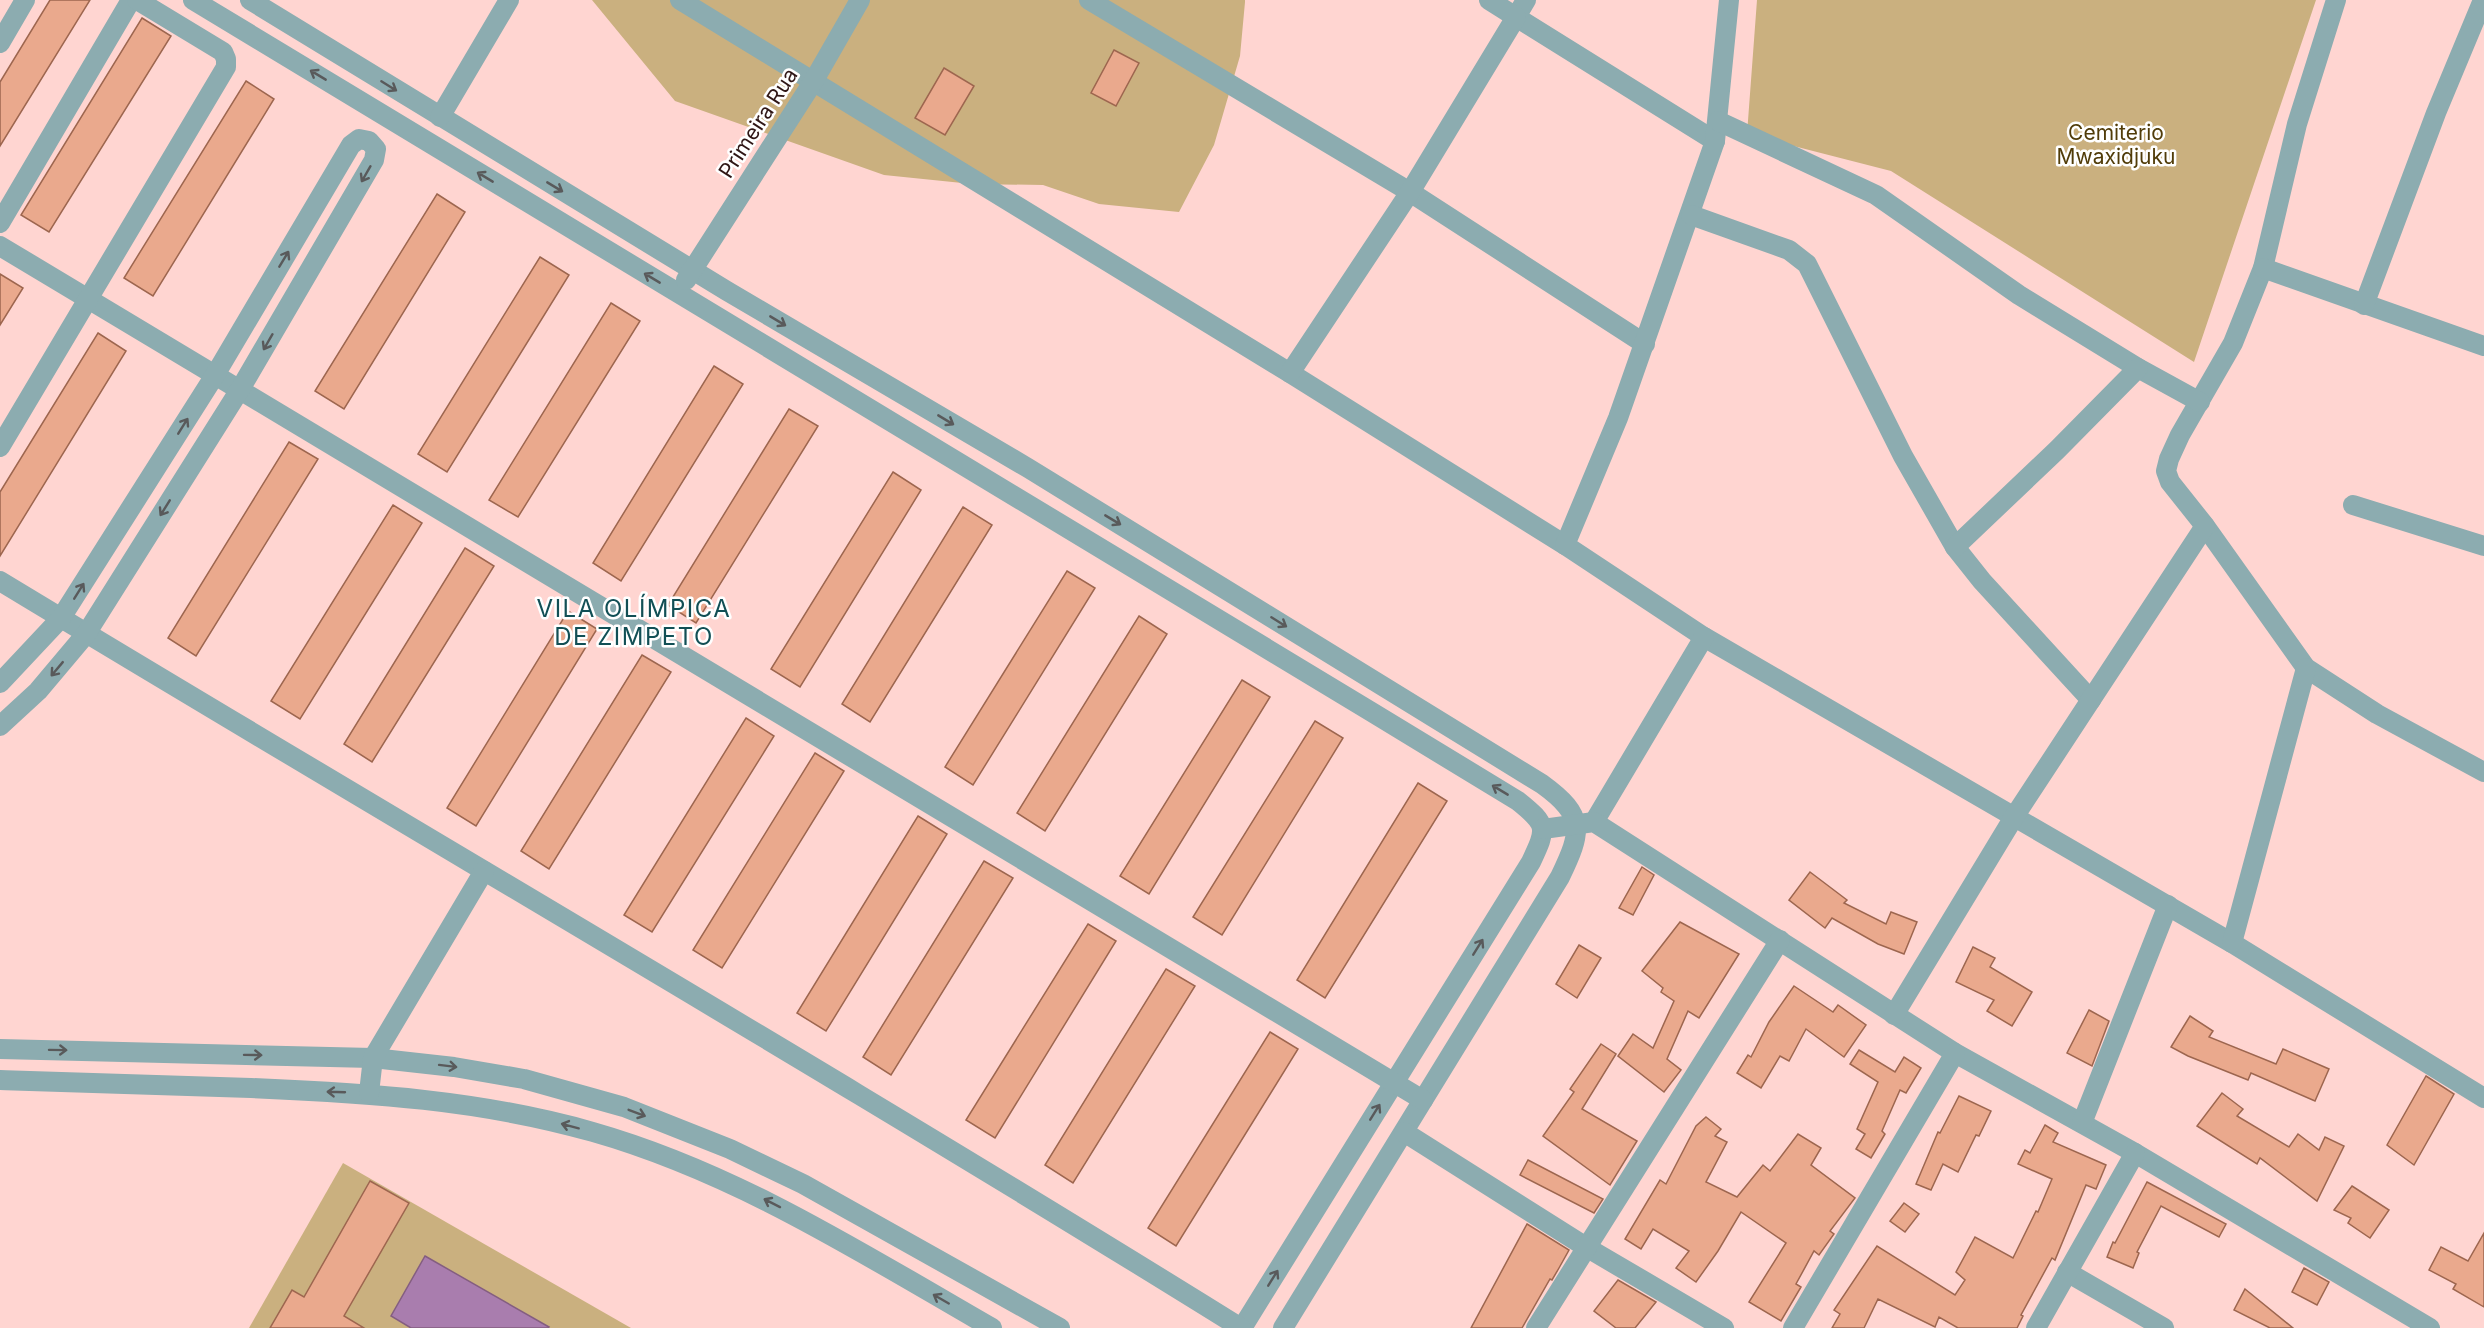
<svg xmlns="http://www.w3.org/2000/svg" width="2484" height="1328" font-family="Inter,sans-serif">
<style>
.green{fill:#cab07f}
.water{fill:#a97dae;stroke:#845e80;stroke-width:1.5}
.building{fill:#eaa98d;stroke:#9d664f;stroke-width:1.5}
.lines{fill:none;stroke-linecap:round;stroke-linejoin:round}
.street{stroke:#8cacb0;stroke-width:20}
.oneway{stroke:#595a5b}
.labels{text-anchor:middle;dominant-baseline:central;stroke-width:5;stroke-linejoin:round;paint-order:stroke}
.street-label{font-size:21px;fill:#2f1615;stroke:#fff}
.park-label{font-size:21px;fill:#513c09;stroke:#fff}
.quarter-label{font-size:24px;letter-spacing:1.5px;fill:#124f55;stroke:#fff}
</style>
<rect width="100%" height="100%" fill="#ffd5d1"/>
<g class="green">
<path d="M592,0H1245V2L1240,56L1214,145L1179,212L1099,204L1043,185L972,184L884,175L675,101Z"/>
<path d="M1757,0H2316L2194,362L1891,171L1747,134Z"/>
<path d="M343,1163L631,1328H249Z"/>
</g>
<path class="water" d="M425,1256L549,1327L548,1328H411L391,1316Z"/>
<g class="building">
<path d="M50,0H90L0,146V82Z"/>
<path d="M142,18L171,36L49,232L21,215Z"/>
<path d="M1114,50L1139,63L1116,106L1091,93Z"/>
<path d="M944,68L974,86L945,135L915,118Z"/>
<path d="M246,81L274,99L153,296L124,278Z"/>
<path d="M437,194L465,212L344,409L315,391Z"/>
<path d="M540,257L569,275L447,472L418,454Z"/>
<path d="M0,274L23,288L0,325Z"/>
<path d="M611,303L640,321L518,517L489,500Z"/>
<path d="M98,333L126,351L0,556V492Z"/>
<path d="M714,366L743,384L621,581L593,563Z"/>
<path d="M789,409L818,426L696,623L668,605Z"/>
<path d="M289,442L318,459L196,656L168,638Z"/>
<path d="M893,472L921,490L800,687L771,669Z"/>
<path d="M393,505L422,523L300,719L271,701Z"/>
<path d="M963,507L992,525L870,722L842,704Z"/>
<path d="M465,548L494,566L372,762L344,744Z"/>
<path d="M1067,571L1095,588L973,785L945,767Z"/>
<path d="M568,611L597,629L476,826L447,808Z"/>
<path d="M1139,616L1167,634L1045,831L1017,813Z"/>
<path d="M642,655L671,672L549,869L521,851Z"/>
<path d="M1242,680L1270,697L1149,894L1120,876Z"/>
<path d="M746,718L774,736L652,932L624,915Z"/>
<path d="M1315,721L1343,738L1222,935L1193,917Z"/>
<path d="M815,753L844,771L722,968L693,950Z"/>
<path d="M1418,783L1447,801L1325,998L1297,980Z"/>
<path d="M918,816L947,834L826,1031L797,1013Z"/>
<path d="M984,861L1013,878L891,1075L863,1057Z"/>
<path d="M1642,867L1654,875L1633,915L1619,908Z"/>
<path d="M1810,872L1847,900L1844,903L1886,924L1891,912L1917,922L1904,954L1878,944L1832,918L1825,928L1789,900Z"/>
<path d="M1680,922L1739,954L1699,1018L1688,1011L1667,1059L1681,1070L1664,1092L1618,1056L1633,1034L1653,1048L1674,1001L1661,992L1663,988L1642,971Z"/>
<path d="M1088,924L1116,941L995,1138L966,1120Z"/>
<path d="M1579,945L1601,958L1577,998L1556,984Z"/>
<path d="M1973,947L1995,958L1990,967L2032,992L2012,1026L1987,1011L1994,1000L1956,982Z"/>
<path d="M1166,969L1195,986L1073,1183L1045,1165Z"/>
<path d="M1794,986L1833,1012L1838,1005L1866,1025L1844,1057L1806,1029L1789,1061L1780,1056L1761,1088L1737,1073L1748,1055L1751,1057L1769,1022Z"/>
<path d="M2089,1010L2109,1021L2092,1066L2067,1053Z"/>
<path d="M2190,1016L2213,1031L2209,1037L2276,1064L2283,1049L2329,1069L2315,1101L2251,1073L2248,1080L2188,1056L2171,1047Z"/>
<path d="M1270,1032L1298,1049L1176,1246L1148,1228Z"/>
<path d="M1601,1044L1616,1054L1582,1109L1637,1141L1610,1185L1543,1136L1574,1092L1570,1089Z"/>
<path d="M1859,1050L1895,1072L1904,1057L1921,1068L1906,1093L1900,1090L1882,1131L1885,1134L1871,1158L1856,1149L1865,1134L1857,1129L1878,1082L1850,1064Z"/>
<path d="M2426,1076L2454,1094L2414,1165L2387,1145Z"/>
<path d="M2222,1093L2243,1109L2237,1116L2289,1147L2298,1134L2319,1150L2325,1137L2344,1146L2317,1201L2260,1158L2257,1164L2197,1126Z"/>
<path d="M1959,1096L1991,1111L1979,1136L1976,1135L1958,1172L1943,1164L1931,1190L1916,1184L1938,1132L1940,1133Z"/>
<path d="M1706,1117L1721,1129L1715,1136L1727,1142L1706,1182L1737,1197L1763,1165L1770,1171L1798,1134L1821,1148L1811,1165L1855,1198L1830,1231L1834,1234L1819,1255L1814,1251L1796,1284L1801,1287L1781,1321L1749,1302L1786,1243L1741,1212L1718,1251L1696,1282L1676,1268L1689,1251L1653,1229L1641,1249L1625,1239L1660,1180L1666,1184L1696,1126Z"/>
<path d="M2045,1125L2058,1133L2053,1142L2106,1165L2096,1189L2086,1185L2055,1260L2052,1258L2021,1315L2023,1316L2017,1328H1958L1939,1317L1935,1327L1878,1299L1864,1328H1832L1840,1314L1834,1310L1877,1246L1955,1295L1965,1280L1956,1272L1975,1237L2013,1258L2036,1211L2038,1212L2052,1179L2018,1164L2025,1150L2030,1153Z"/>
<path d="M1528,1160L1603,1199L1594,1213L1520,1175Z"/>
<path d="M370,1181L409,1203L344,1316L364,1328H270L292,1290L304,1297Z"/>
<path d="M2147,1182L2226,1224L2219,1237L2161,1206L2137,1252L2139,1253L2133,1268L2107,1257L2113,1242L2115,1243Z"/>
<path d="M2352,1186L2389,1210L2370,1238L2348,1223L2351,1218L2334,1210Z"/>
<path d="M1904,1203L1919,1214L1905,1232L1890,1221Z"/>
<path d="M1527,1224L1569,1250L1559,1268L1552,1280L1550,1279L1522,1328H1471Z"/>
<path d="M2484,1233V1307L2453,1289L2456,1284L2429,1270L2441,1247L2468,1261Z"/>
<path d="M2304,1268L2329,1282L2317,1305L2292,1292Z"/>
<path d="M1618,1280L1656,1302L1635,1328H1616L1594,1311Z"/>
<path d="M2245,1289L2293,1328H2270L2234,1310Z"/>
</g>
<g class="lines">
<g class="street">
<path d="M193,0L1370,711L1518,801C1548,825 1547,828 1531,862L1242,1328"/>
<path d="M250,0L727,291L1028,468L1542,784C1586,816 1582,831 1560,877L1283,1328"/>
<path d="M680,0L1290,373L1565,545"/>
<path d="M1089,0L1410,192L1645,344"/>
<path d="M1526,0L1516,17L1715,141"/>
<path d="M1729,0L1715,141L1618,418L1565,545L1704,637L2232,943L2484,1098"/>
<path d="M2336,0L2297,124L2263,268L2233,343L2180,435L2169,459L2166,471L2170,482L2205,526L2306,668L2377,714L2484,772"/>
<path d="M0,43L25,0"/>
<path d="M440,117L509,0"/>
<path d="M1718,121L1876,195L2019,295L2138,368L2200,402"/>
<path d="M1691,215L1789,250L1807,264L1903,456L1955,547L1982,581L2091,700"/>
<path d="M0,223L131,0"/>
<path d="M0,246L1423,1100"/>
<path d="M2263,268L2484,346"/>
<path d="M686,280L813,82L860,0"/>
<path d="M2364,305L2436,113L2483,0"/>
<path d="M1290,373L1410,192L1516,17L1489,0"/>
<path d="M0,447L226,67V59L223,52L137,0"/>
<path d="M2353,505L2484,546"/>
<path d="M1955,547L2057,450L2138,368"/>
<path d="M0,581C413,831 831,1073 1241,1328"/>
<path d="M0,683L61,618L215,375L351,145L359,139L369,141L376,149L374,160L239,391L86,634L38,691L0,726"/>
<path d="M1594,822L1704,637"/>
<path d="M1543,829L1594,822L1955,1053L2135,1153L2430,1328"/>
<path d="M2232,943L2306,668"/>
<path d="M1894,1015L2014,817L2205,526"/>
<path d="M0,1049L373,1058L454,1067L524,1079L624,1107L730,1149L803,1184L1060,1328"/>
<path d="M0,1080C84,1082 168,1085 251,1088C368,1093 481,1100 593,1132C737,1173 863,1254 992,1328"/>
<path d="M369,1093L373,1058L484,871"/>
<path d="M2082,1123L2168,905"/>
<path d="M1404,1132L1586,1247L1724,1328"/>
<path d="M2067,1272L2164,1328"/>
<path d="M1536,1328L1780,940"/>
<path d="M1793,1328L1955,1053"/>
<path d="M2036,1328L2135,1153"/>
</g>
</g>
<defs><path id="oneway-shaft" d="M-6 0H5M1.5-3L5.5 0L1.5 3" fill="none" stroke-width="1.6" stroke-linecap="round" stroke-linejoin="round" transform="scale(1.5)"/></defs>
<g class="oneway">
<use href="#oneway-shaft" transform="translate(318 75) rotate(-149)"/>
<use href="#oneway-shaft" transform="translate(389 86) rotate(32)"/>
<use href="#oneway-shaft" transform="translate(366 174) rotate(120)"/>
<use href="#oneway-shaft" transform="translate(485 177) rotate(-149)"/>
<use href="#oneway-shaft" transform="translate(555 187) rotate(31)"/>
<use href="#oneway-shaft" transform="translate(284 259) rotate(-59)"/>
<use href="#oneway-shaft" transform="translate(652 278) rotate(-149)"/>
<use href="#oneway-shaft" transform="translate(778 321) rotate(31)"/>
<use href="#oneway-shaft" transform="translate(268 342) rotate(120)"/>
<use href="#oneway-shaft" transform="translate(946 420) rotate(31)"/>
<use href="#oneway-shaft" transform="translate(183 426) rotate(-58)"/>
<use href="#oneway-shaft" transform="translate(165 508) rotate(122)"/>
<use href="#oneway-shaft" transform="translate(1113 520) rotate(31)"/>
<use href="#oneway-shaft" transform="translate(79 591) rotate(-58)"/>
<use href="#oneway-shaft" transform="translate(1279 622) rotate(32)"/>
<use href="#oneway-shaft" transform="translate(57 669) rotate(130)"/>
<use href="#oneway-shaft" transform="translate(1500 790) rotate(-149)"/>
<use href="#oneway-shaft" transform="translate(1478 947) rotate(-58)"/>
<use href="#oneway-shaft" transform="translate(58 1050) rotate(1)"/>
<use href="#oneway-shaft" transform="translate(253 1055) rotate(1)"/>
<use href="#oneway-shaft" transform="translate(448 1066) rotate(7)"/>
<use href="#oneway-shaft" transform="translate(336 1092) rotate(-178)"/>
<use href="#oneway-shaft" transform="translate(1375 1112) rotate(-58)"/>
<use href="#oneway-shaft" transform="translate(637 1113) rotate(21)"/>
<use href="#oneway-shaft" transform="translate(570 1126) rotate(-165)"/>
<use href="#oneway-shaft" transform="translate(772 1203) rotate(-153)"/>
<use href="#oneway-shaft" transform="translate(1273 1278) rotate(-58)"/>
<use href="#oneway-shaft" transform="translate(941 1299) rotate(-150)"/>
</g>
<g class="labels">
<g class="street-label">
<text transform="translate(758 123) rotate(-57)">Primeira Rua</text>
</g>
<g class="park-label">
<text x="2116" y="132">Cemiterio<tspan x="2116" dy="24">Mwaxidjuku</tspan></text>
</g>
<g class="quarter-label">
<text x="634" y="608">VILA OLÍMPICA<tspan x="634" dy="28">DE ZIMPETO</tspan></text>
</g>
</g>
</svg>
